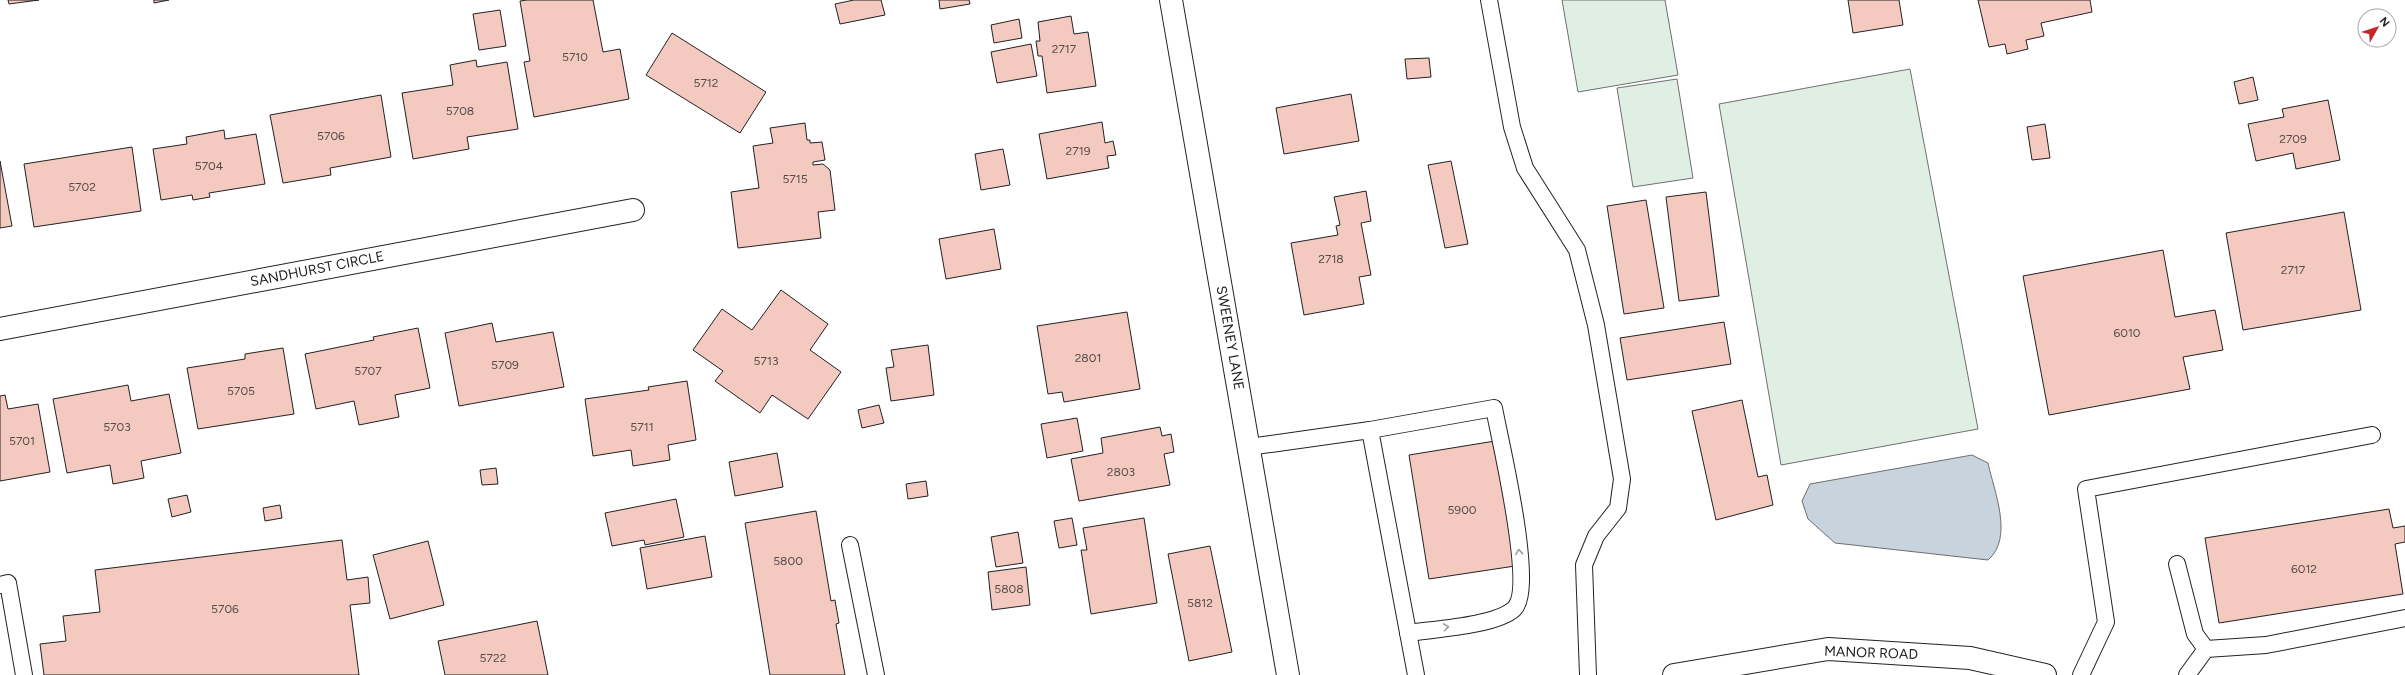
<svg xmlns="http://www.w3.org/2000/svg" width="2405" height="675" font-family="Figtree,sans-serif">
<style>
.green{fill:#e0efe3;stroke:#6f6f6f}
.water{fill:#c7d3dd;stroke:#6f6f6f}
.building{fill:#f3c9c0;stroke:#222}
.lines{fill:none;stroke-linecap:round;stroke-linejoin:round}
.service-casing{stroke:#222;stroke-width:18}
.minor-casing{stroke:#222;stroke-width:24}
.secondary-casing{stroke:#222;stroke-width:24}
.service{stroke:#fff;stroke-width:16}
.minor{stroke:#fff;stroke-width:22}
.secondary{stroke:#fff;stroke-width:22}
.oneway{stroke:#9c9c9c}
.labels{text-anchor:middle;dominant-baseline:central;stroke-width:3;stroke-linejoin:round;paint-order:stroke}
.number-label{font-size:12px;fill:#564c4a}
.street-label{font-size:14px;fill:#222;stroke:#fff}
</style>
<rect width="100%" height="100%" fill="#fff"/>
<g class="green">
<path d="M1562,0H1665L1678,75L1578,92Z"/>
<path d="M1910,69L1978,429L1781,465L1719,104Z"/>
<path d="M1677,79L1693,178L1633,187L1617,88Z"/>
</g>
<path class="water" d="M1972,455L1988,463C1994,491 2014,538 1988,560L1835,543L1808,519L1802,501L1810,484Z"/>
<g class="building">
<path d="M8,0H39L9,4Z"/>
<path d="M154,0H169L154,3Z"/>
<path d="M527,0H593L603,52L620,49L629,99L534,117L524,62L530,61L520,1Z"/>
<path d="M854,0H881L885,15L840,24L835,4Z"/>
<path d="M939,0H969L970,4L940,9Z"/>
<path d="M1848,0H1899L1903,25L1853,33Z"/>
<path d="M1978,0H2090L2092,12L2041,23L2044,36L2026,40L2028,49L2007,54L2005,44L1989,47Z"/>
<path d="M500,10L506,46L479,50L473,14Z"/>
<path d="M1071,16L1074,34L1088,32L1096,86L1047,93L1042,56H1038L1036,41H1040L1038,22Z"/>
<path d="M1019,19L1022,38L994,43L991,25Z"/>
<path d="M672,33L766,92L740,133L646,75Z"/>
<path d="M1031,44L1037,76L997,83L991,52Z"/>
<path d="M1429,58L1431,77L1407,79L1405,59Z"/>
<path d="M476,60L477,67L507,62L518,129L467,137L469,149L413,159L402,93L453,85L450,65Z"/>
<path d="M2253,77L2258,100L2239,104L2234,82Z"/>
<path d="M1351,94L1359,141L1284,154L1276,108Z"/>
<path d="M381,95L391,157L330,168L331,175L283,183L270,115Z"/>
<path d="M2328,100L2340,160L2296,169L2293,153L2256,161L2248,124L2284,117L2282,109Z"/>
<path d="M1102,122L1105,143L1113,141L1116,155L1107,156L1109,168L1047,179L1039,134Z"/>
<path d="M805,123L807,140H810V143L822,142L825,160L813,162V165L823,164L830,170L835,210L818,212L821,238L738,248L731,192L759,188L753,146L773,143L770,128Z"/>
<path d="M2045,124L2050,158L2032,160L2027,127Z"/>
<path d="M224,130L225,139L256,134L265,184L209,193L210,197L193,200L192,195L161,200L153,149L187,144L186,137Z"/>
<path d="M132,147L141,211L34,227L24,164Z"/>
<path d="M1003,149L1010,185L981,190L975,154Z"/>
<path d="M0,161L12,226L0,228Z"/>
<path d="M1451,161L1468,244L1445,248L1428,165Z"/>
<path d="M1366,191L1371,221L1361,223L1371,275L1359,277L1364,304L1304,315L1291,243L1338,235L1336,226L1340,225L1334,197Z"/>
<path d="M1706,192L1719,296L1679,301L1666,197Z"/>
<path d="M1646,200L1664,308L1624,314L1607,206Z"/>
<path d="M2344,212L2361,310L2243,330L2226,233Z"/>
<path d="M994,229L1001,269L946,279L939,239Z"/>
<path d="M2163,250L2175,317L2215,310L2223,350L2183,357L2190,389L2049,415L2023,276Z"/>
<path d="M781,290L828,324L810,350L841,372L808,419L772,395L760,413L715,381L723,371L693,350L722,309L752,330Z"/>
<path d="M1127,312L1140,389L1064,402L1062,392L1048,394L1037,326Z"/>
<path d="M1724,322L1731,364L1627,380L1620,338Z"/>
<path d="M492,323L496,342L553,332L564,387L459,406L445,333Z"/>
<path d="M418,328L430,388L395,395L399,417L359,425L354,401L316,409L305,354L374,340L373,337Z"/>
<path d="M928,345L934,395L891,401L886,368L894,367L891,350Z"/>
<path d="M283,348L294,414L198,429L187,368L245,359V354Z"/>
<path d="M687,381L696,440L668,445L670,460L633,466L631,450L593,456L585,399L649,390L648,387Z"/>
<path d="M128,385L131,401L169,394L181,453L141,461L144,478L113,484L110,465L67,473L53,399Z"/>
<path d="M5,395L8,409L38,404L50,472L0,481V396Z"/>
<path d="M1742,400L1758,477L1767,475L1773,505L1716,520L1692,411Z"/>
<path d="M879,405L884,423L862,428L858,410Z"/>
<path d="M1077,418L1083,451L1047,458L1041,424Z"/>
<path d="M1160,427L1162,436L1171,434L1174,452L1164,454L1170,485L1079,501L1071,459L1103,453L1101,438Z"/>
<path d="M1495,441L1515,566L1429,579L1409,455Z"/>
<path d="M777,453L783,487L735,496L729,462Z"/>
<path d="M496,468L498,484L482,485L480,470Z"/>
<path d="M926,481L928,496L908,499L906,484Z"/>
<path d="M187,495L191,512L172,517L168,499Z"/>
<path d="M676,499L684,537L645,545L644,540L612,546L605,513Z"/>
<path d="M280,505L282,518L265,521L263,508Z"/>
<path d="M2389,509L2393,528L2405,526V542L2395,544L2403,594L2219,623L2205,538Z"/>
<path d="M816,511L831,601L835,600L839,623L836,624L845,675H770L745,523Z"/>
<path d="M1072,518L1077,545L1059,548L1054,521Z"/>
<path d="M1144,518L1157,603L1091,614L1081,550H1087L1083,528Z"/>
<path d="M1018,532L1023,563L996,567L991,537Z"/>
<path d="M705,536L712,577L647,589L640,548Z"/>
<path d="M342,540L347,580L368,577L370,603L350,605L359,675H44L40,644L66,641L63,616L100,612L95,570Z"/>
<path d="M428,541L444,605L390,619L373,555Z"/>
<path d="M1210,546L1232,652L1189,661L1168,554Z"/>
<path d="M1026,567L1030,605L992,610L988,572Z"/>
<path d="M537,621L548,675H445L438,641Z"/>
</g>
<g class="lines">
<defs>
<g id="service">
<path d="M1489,0L1512,127L1525,168L1577,250L1596,325L1622,479L1618,508L1596,536L1584,565L1588,675"/>
<path d="M1370,430L1494,408C1500,441 1536,588 1514,609C1495,626 1434,629 1408,633"/>
<path d="M1249,447L1370,430L1416,675"/>
<path d="M850,545L876,675"/>
<path d="M2177,564L2195,634L2206,649"/>
<path d="M0,585L8,583L24,675"/>
<path d="M2081,675L2106,622L2086,489L2372,435"/>
<path d="M2187,675L2206,649L2266,645L2405,618"/>
</g>
<g id="minor">
<path d="M1171,0L1288,675"/>
<path d="M0,329L633,210"/>
</g>
<path id="secondary" d="M1674,675L1828,649L1970,658L2045,675"/>
</defs>
<use href="#service" class="service-casing"/>
<use href="#minor" class="minor-casing"/>
<use href="#secondary" class="secondary-casing"/>
<use href="#service" class="service"/>
<use href="#minor" class="minor"/>
<use href="#secondary" class="secondary"/>
</g>
<defs><path id="oneway-chevron" d="M-2-3.5L2.5 0L-2 3.5" fill="none" stroke-width="1.6" stroke-linecap="round" stroke-linejoin="round"/></defs>
<g class="oneway">
<use href="#oneway-chevron" transform="translate(1519 552) rotate(-96)"/>
<use href="#oneway-chevron" transform="translate(1446 627) rotate(-9)"/>
</g>
<g class="labels">
<g class="number-label">
<text x="1064" y="49">2717</text>
<text x="575" y="57">5710</text>
<text x="706" y="83">5712</text>
<text x="460" y="111">5708</text>
<text x="331" y="136">5706</text>
<text x="2293" y="139">2709</text>
<text x="1078" y="151">2719</text>
<text x="209" y="166">5704</text>
<text x="795" y="179">5715</text>
<text x="82" y="187">5702</text>
<text x="1331" y="259">2718</text>
<text x="2293" y="270">2717</text>
<text x="2127" y="333">6010</text>
<text x="1088" y="358">2801</text>
<text x="766" y="361">5713</text>
<text x="505" y="365">5709</text>
<text x="368" y="371">5707</text>
<text x="241" y="391">5705</text>
<text x="117" y="427">5703</text>
<text x="642" y="427">5711</text>
<text x="22" y="441">5701</text>
<text x="1121" y="472">2803</text>
<text x="1462" y="510">5900</text>
<text x="788" y="561">5800</text>
<text x="2304" y="569">6012</text>
<text x="1009" y="589">5808</text>
<text x="1200" y="603">5812</text>
<text x="225" y="609">5706</text>
<text x="493" y="658">5722</text>
</g>
<g class="street-label">
<text transform="translate(317 269) rotate(-11)">SANDHURST CIRCLE</text>
<text transform="translate(1230 338) rotate(80)">SWEENEY LANE</text>
<text transform="translate(1871 653) rotate(2)">MANOR ROAD</text>
</g>
</g>
<g transform="translate(2377 28) rotate(51)"><circle r="19" fill="#ffffff" stroke="#a7a7a7"/>
<path d="M0-3L7 15L0 10L-7 15Z" fill="#c62828"/>
<text y="-6" font-size="11" font-weight="bold" text-anchor="middle" fill="#222222">N</text>
</g>
</svg>
